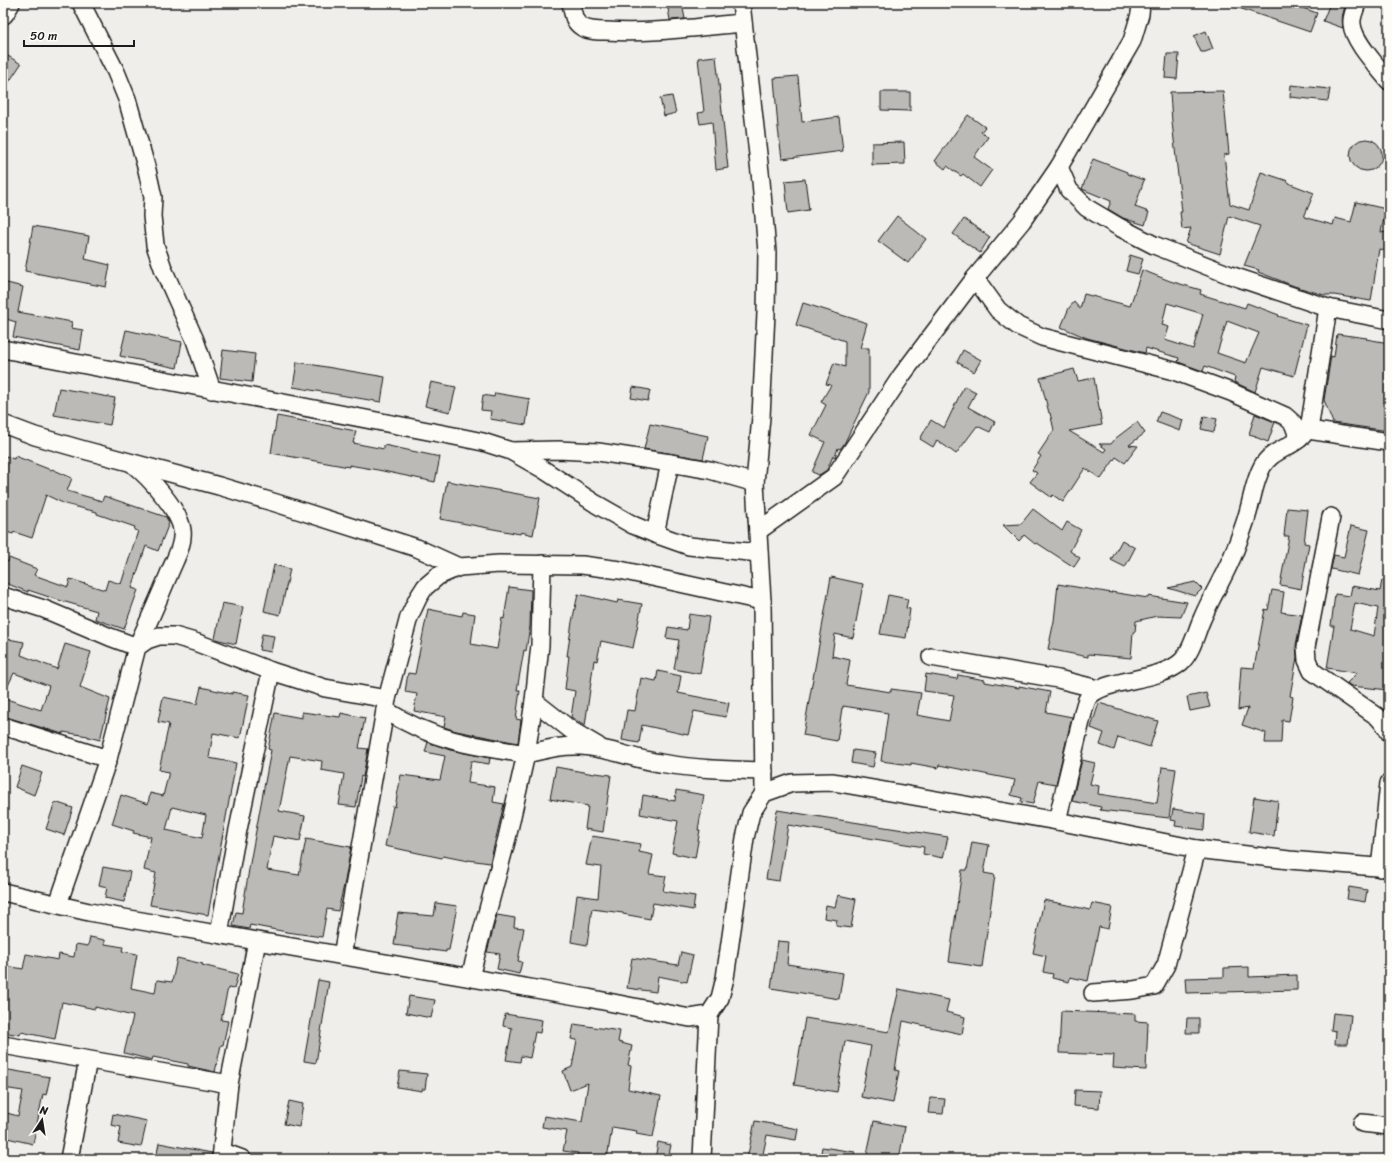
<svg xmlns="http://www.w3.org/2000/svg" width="1392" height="1162" font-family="Sriracha,sans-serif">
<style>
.building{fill:#bbbab6;stroke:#1c1c1c;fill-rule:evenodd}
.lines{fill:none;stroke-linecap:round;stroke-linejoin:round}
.minor-casing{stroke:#1c1c1c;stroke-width:20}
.major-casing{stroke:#1c1c1c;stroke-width:24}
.minor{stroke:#fdfcf7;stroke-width:17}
.major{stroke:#fdfcf7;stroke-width:21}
</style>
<rect width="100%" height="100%" fill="#f0eeea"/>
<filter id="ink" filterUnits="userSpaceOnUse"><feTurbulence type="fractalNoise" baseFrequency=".025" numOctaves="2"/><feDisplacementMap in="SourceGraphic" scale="8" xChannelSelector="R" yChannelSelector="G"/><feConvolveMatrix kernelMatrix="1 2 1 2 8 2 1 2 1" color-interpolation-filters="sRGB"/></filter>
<g filter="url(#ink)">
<g class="building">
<path d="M667,3H682L685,19L670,20Z"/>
<path d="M1230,3H1288L1317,13L1310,32L1230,5Z"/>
<path d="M1330,3H1346L1342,17L1343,28L1323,21Z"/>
<path d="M1206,31L1213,49L1205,52H1201L1194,36Z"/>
<path d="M3,53L21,64L3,91Z"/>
<path d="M1167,54H1179L1177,79L1165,78Z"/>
<path d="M716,56L728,168L716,170L712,122L700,124L698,113L704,112L698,58Z"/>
<path d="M798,76L802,122L839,117L843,151L782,159L778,128L774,78Z"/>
<path d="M1291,85L1330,89L1328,101L1290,97Z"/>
<path d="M1223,91L1229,154L1224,155L1230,204L1249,210L1261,172L1288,181V183L1314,193L1304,217L1333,225L1335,218L1351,222L1356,202L1386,209L1381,232L1389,233V251L1379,249L1371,301L1334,295H1324L1294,286L1258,272L1259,270L1244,266L1260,226L1229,216L1220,254L1186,243L1191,228L1182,229L1180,212H1182L1172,122L1170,92Z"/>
<path d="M881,92H910V111L881,110Z"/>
<path d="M672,96L676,113L664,116L660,98Z"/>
<path d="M968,115L985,127L981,132L988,137L974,157L992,170L980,187L963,174L961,176L947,166L945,169L935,161Z"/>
<circle cx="1366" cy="155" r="16"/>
<path d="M904,142L905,164L872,165V143Z"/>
<path d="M1093,159L1127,172V174L1144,180L1135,207L1149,212L1145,225L1123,218L1108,209L1111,201L1082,189Z"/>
<path d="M805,179L809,210L788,213L785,181Z"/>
<path d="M897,216L926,239L908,263L878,241Z"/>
<path d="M964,219L990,237L980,253L953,234Z"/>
<path d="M33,226L89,236L85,259L110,265L106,287L25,271Z"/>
<path d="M1130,255L1143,259L1138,274L1126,271Z"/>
<path d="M1142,270L1170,281L1201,290L1200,294L1245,308L1247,303L1279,315L1278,316L1307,325L1294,376L1263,367L1255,392L1234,382L1235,377L1205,366L1203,371L1178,362L1179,358L1146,348L1145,353L1087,338L1061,327L1069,308L1074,302L1080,309L1084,294L1130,306ZM1167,303L1203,314L1193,349L1165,340L1169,327L1162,325ZM1227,321L1259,333L1246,363L1217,353Z"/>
<path d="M3,282L23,287L18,312L72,322L71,328L83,330L80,350L13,337L16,322L3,318Z"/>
<path d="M803,303L867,323L860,348H869V392L844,444L840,449L838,448L835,457L833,456L827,470L819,475L812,472L825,442L811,435L826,405L821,402L831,385L826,384L834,363L845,367V341L796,325Z"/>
<path d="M126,330L182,342L177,368L120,356Z"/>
<path d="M1337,334L1367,338L1366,339L1389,343V431L1333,423L1324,400L1331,356L1334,357Z"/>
<path d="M223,350L255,354L252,382L220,378Z"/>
<path d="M963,350L981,360L974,372L957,362Z"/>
<path d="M297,362L385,377L381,402L293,387Z"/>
<path d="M1074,369L1078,381L1094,378L1102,425L1069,431L1104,452L1106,449L1099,444H1111L1116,438L1137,422L1145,433L1129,445L1138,446L1125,463L1116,457L1101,479L1085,468L1063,502L1053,495L1051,497L1030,482L1037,473L1032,470L1041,456L1038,454L1054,430L1050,413H1049L1040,378Z"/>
<path d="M431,382L456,387L450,412L425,406Z"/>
<path d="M964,386L976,392L968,407L995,422L990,432L977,426L956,454L937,440L933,447L920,439L931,420L944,428Z"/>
<path d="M633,387L650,390L648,401L631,398Z"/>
<path d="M59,388L115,398L110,425L54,415Z"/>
<path d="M495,393L530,399L526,425L490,419L491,411L481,410L483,395L494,397Z"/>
<path d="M1160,412L1183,420L1180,431L1156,422Z"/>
<path d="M1255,414L1275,422L1268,442L1255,437L1256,436L1249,434Z"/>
<path d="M277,416L356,431L353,443L384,449V445L440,457L435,482L378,470L349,465V467L271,453Z"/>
<path d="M1204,416L1217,419L1214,432L1201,429Z"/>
<path d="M650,424L708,436L703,459L644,449Z"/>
<path d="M3,455L14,459L15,456L51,470L52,469L72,478L67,491L102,501L104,496L166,517L169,523L158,551L146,546L132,588L138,590L124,629L95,619L97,611L55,599L28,590V592L3,582V560L8,562L9,558L37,569L34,575L68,587L70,579L105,590L108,580L121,584L138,531L134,530L135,527L97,514V512L65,504L46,495L32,538L14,532L13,534L3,531Z"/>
<path d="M447,481L540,498L533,535L521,532L520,534L440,519Z"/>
<path d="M1287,508L1308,510L1304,543L1309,544L1301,589L1280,585L1289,536H1284Z"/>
<path d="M1033,509L1062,531L1067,522L1081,530L1070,551L1080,558L1074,567L1037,543L1035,544L1024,535L1019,541L1003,525L1021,524Z"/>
<path d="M1351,526L1369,530L1358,575L1331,569L1334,555L1344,557Z"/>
<path d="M1122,540L1135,548L1125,567L1111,560Z"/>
<path d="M274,565L290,569L280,615L264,611Z"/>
<path d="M831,577L863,584L853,638L835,634L832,656L850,660L846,685L891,692V689L921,693L917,715L949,721L954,695L924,691L926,674L957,679L958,675L985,680V682L1019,688V686L1050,692L1046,712L1072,717L1056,784L1039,781L1033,804L1021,802L1022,798L1011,795L1015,780L939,765L938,768L911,763V765L881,761L888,713L843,706V708H842L837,741L803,735Z"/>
<path d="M1382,580L1389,581V622L1387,636H1389V690L1351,686L1347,683L1357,673L1327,668L1334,626H1331L1335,594L1350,596L1352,586L1380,591ZM1355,603L1378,608L1374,636L1350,629Z"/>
<path d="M1195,582L1202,589L1195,596L1168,588Z"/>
<path d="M1058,584L1112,593L1111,592L1148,598V596L1187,602L1181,617L1157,616L1136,621L1135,632H1133L1131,658L1088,654V657L1048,649L1054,621Z"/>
<path d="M509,587L531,590L530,626L526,651L524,650L517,690H520L516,719L521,720L518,743L456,731L444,727L446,717L414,711L417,694L405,692L408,673L415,674L428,609L457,615L462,616L463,612L475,614L471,644L497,649L502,618L504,619Z"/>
<path d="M1272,590L1284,592L1281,612L1302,615L1296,645L1297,657L1290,696L1293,697L1289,721L1282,720L1281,743H1265L1266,733L1242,725L1248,708L1238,710L1241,667L1254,668L1265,609L1268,610Z"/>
<path d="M578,594L617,603L618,600L642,604L633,648L601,641L597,661L594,660L585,726L571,717L575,691L565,689L569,656H567L572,622Z"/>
<path d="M888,595L908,599L906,608L910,609L906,638L880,634Z"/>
<path d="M222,603L243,607L236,644L215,639Z"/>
<path d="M689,614L709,617L700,674L674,669L679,640L666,638L668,627L687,630Z"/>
<path d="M262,634L274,636L271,652L259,650Z"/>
<path d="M3,638L24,642L21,655L57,669L65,644L91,652L80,687L110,699L100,740L88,737V736L63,732V734L3,716V698L41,710L49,686L14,673L3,696Z"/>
<path d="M658,671L681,676L678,693L729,703L726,717L694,711L688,735L642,725L639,743L622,740L627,710L635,711L641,678L656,681Z"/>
<path d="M201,687L232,694V692L249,695L240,738L213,733L209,758L236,763L208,915L150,905L156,873L144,870L151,837L133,833L134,831L112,824L121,795L148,804L150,793L163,796L169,772L159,770L169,724L158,722L163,697L197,704ZM172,807L206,815L202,838L166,830Z"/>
<path d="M1206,693L1210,707L1190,711L1187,697Z"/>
<path d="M1099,703L1158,721L1150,747L1118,737L1114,750L1100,745L1104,733L1091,728Z"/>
<path d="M302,712L340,717L341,713L365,718L359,748L368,749L363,777L361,776L356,807L339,805L344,774L321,770L322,761L290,756L279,811L305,816L300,841L273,836L267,870L299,875L306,839L351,847L345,881L338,911L327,909L322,937L287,932L250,925L249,929L233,926L236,912L242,913L250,863L271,750L268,749L275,713L302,718Z"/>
<path d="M428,742L450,750L490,758L489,764L471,761L468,783L495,787L493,802L504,804L490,863L468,860V861L443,856L442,858L385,846L393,806L395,807L401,775L440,780L445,756L425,752Z"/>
<path d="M853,750L876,753L873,767L851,763Z"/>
<path d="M1082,760L1095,763L1090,784L1099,786L1098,794L1157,803L1162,767L1176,769L1169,818L1100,810L1101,807L1072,801Z"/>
<path d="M22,766L42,773L34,795L15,787Z"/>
<path d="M556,767L594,774L595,773L611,775L603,832L585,829L588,806L550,799Z"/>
<path d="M676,790L704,795L698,830H700L695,858L672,853L678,821L640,814L643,795L675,801Z"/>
<path d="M1254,797L1278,801L1274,836L1249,832Z"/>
<path d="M55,802L73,808L64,835L46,829Z"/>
<path d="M1173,809L1205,814L1204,830L1175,826L1176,821L1171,820Z"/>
<path d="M777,810L948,837L943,858L923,854L924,847L788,825L779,881L766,879Z"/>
<path d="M592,836L641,844L639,852L653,855L649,874L666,876L663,891L695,896L693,910L653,903L650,919L623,914V913L592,909L587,945L571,942L577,895L598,898L601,867L586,865Z"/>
<path d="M972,842L989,845L984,873L995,875L982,967L949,962L962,870H967Z"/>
<path d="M103,867L130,872L124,902L105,898L107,887L99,885Z"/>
<path d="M1349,887L1367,890L1365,902L1347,899Z"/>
<path d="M838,895L856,899L851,928L836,926L837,920L824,918L826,905L835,907Z"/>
<path d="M1044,900L1090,910L1092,903L1112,907L1108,929L1099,927L1088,981L1070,977L1069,982L1052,978L1053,974L1043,972L1046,956L1033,953Z"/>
<path d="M436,903L457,906L449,950H446V952L394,945L397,925H396L398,913L434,916Z"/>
<path d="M497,915L515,918L514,927L524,928L518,961L522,962L519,974L497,969L500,954L487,952Z"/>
<path d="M90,937L105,940V944L123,947L122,951L137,954L131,988L155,993L157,980L172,982L177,958L203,964L202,965L238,974L234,989L228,988L221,1020L228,1021L223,1045H221L215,1072L188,1066V1064L153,1057L152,1060L124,1053L133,1016L95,1007V1009L62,1002L55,1039L21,1032L20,1035L3,1032V987L7,966L23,969L26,954L58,960L59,954L74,957L76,944L88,946Z"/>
<path d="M778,941L789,942L787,964L843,973L839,999L771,988Z"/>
<path d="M681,952L693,955L687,982L658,976L656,992L627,988L632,958L678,965Z"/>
<path d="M1249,967V977L1297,975V990L1186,993L1185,978L1224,977V968Z"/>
<path d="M318,980L329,982L316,1063L304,1061Z"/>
<path d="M899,989L949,1000L946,1012L965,1017L962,1034L903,1021L895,1070L899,1071L893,1103L861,1097L871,1046L845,1041L837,1092L794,1085L805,1018L889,1032Z"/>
<path d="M409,996L435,1000L431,1018L406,1013Z"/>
<path d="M1061,1011L1135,1014V1021L1148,1022L1146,1070L1113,1068L1114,1055L1059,1053Z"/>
<path d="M1333,1013L1351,1015L1348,1044H1335L1336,1031L1331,1030Z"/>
<path d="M505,1014L542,1020L540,1033L535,1032L530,1058L521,1056L520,1062L506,1060L512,1028L503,1026Z"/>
<path d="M1187,1018H1199V1033H1186Z"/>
<path d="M574,1024L620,1031L618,1042L632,1046L628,1065L631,1066L628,1089L661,1096L653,1137L636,1134L637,1131L612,1127L607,1159H577L578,1153L563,1151L567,1131L542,1127L544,1116L582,1122L588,1083L570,1090L563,1071L572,1067L577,1040L571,1039Z"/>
<path d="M3,1069L50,1077L46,1095L43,1094L33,1144L3,1137V1112L18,1116L23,1091L3,1088Z"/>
<path d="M400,1071L427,1074L425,1089H422V1091L397,1087Z"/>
<path d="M1075,1090L1100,1091L1099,1108L1074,1106Z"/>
<path d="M930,1098L945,1099L943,1114L928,1113Z"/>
<path d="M289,1101L303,1104L299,1127L284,1124Z"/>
<path d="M113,1114L147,1121L141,1147L118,1143L121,1127L111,1125Z"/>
<path d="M755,1121L798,1129L796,1140L767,1135L762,1159H747Z"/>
<path d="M874,1121L905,1127L899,1159H866Z"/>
<path d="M658,1142L671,1145L668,1159H655Z"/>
<path d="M159,1143L212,1153L211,1159H156Z"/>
<path d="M822,1147L855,1152L854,1159H820Z"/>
</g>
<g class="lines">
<defs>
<g id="minor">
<path d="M81,3L116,72L127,99L147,170L153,197L152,216L155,245L164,271L195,340L212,390"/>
<path d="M571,3C573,12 573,22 582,27C589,31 598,31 606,31C651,34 697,27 743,23"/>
<path d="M741,3L761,181L767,252L766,313L761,417L755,483L762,601L764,793"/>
<path d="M1357,3C1355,10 1351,17 1352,24C1353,41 1378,67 1389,81"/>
<path d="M1059,167L1069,190L1087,208L1119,227L1154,245L1230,275L1328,308L1389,320"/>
<path d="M975,278L998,310L1018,326L1042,337L1174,371L1231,392L1285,416L1293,423L1299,439"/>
<path d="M3,349L454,436L483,442L511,451L541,468L596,504L633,525L655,534L689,546L759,553"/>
<path d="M3,424L35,436L84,450L219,486L276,503L417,548L459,567"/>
<path d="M1308,430L1389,442"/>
<path d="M511,451L558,450L598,452L670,463L710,470L755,483"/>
<path d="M1331,517L1306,647L1307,660L1312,671L1378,717L1388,729L1389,732"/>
<path d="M758,531L834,477L902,375L975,278L1022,221L1059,167L1132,41L1140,14L1141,3"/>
<path d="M655,534L670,463"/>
<path d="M3,596L44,609L110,637L137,647C148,623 159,598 169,574C174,561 184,545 182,530C180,511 149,477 134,465"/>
<path d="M931,657L1058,679L1098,689"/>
<path d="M534,701L571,730L598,746"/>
<path d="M385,710C432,740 472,746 526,754L534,701L540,645L542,564"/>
<path d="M3,726L108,759"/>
<path d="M1057,821L1084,709C1085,705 1086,701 1088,698C1103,678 1159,682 1181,662C1192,652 1196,632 1202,619C1212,595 1226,574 1235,550C1239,539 1244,527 1247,516C1252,500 1254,482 1262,467C1273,446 1302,448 1310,423L1328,308"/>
<path d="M1380,868L1389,783"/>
<path d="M3,892L89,912L588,998L690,1018L709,1015L720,998L725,978L745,838L751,813L764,793L792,783L833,782L1057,821L1197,849L1289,860L1389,868"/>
<path d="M58,904L108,759L137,647L147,640L159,636H174L195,642L271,671L325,688L387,699"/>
<path d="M219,934L234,849L271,671"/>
<path d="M342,956L387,699L409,617L418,598L425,587L438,576L459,567L499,564L582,565L620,570L762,601"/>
<path d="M470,977L507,838L526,754C544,750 561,745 580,746C607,747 633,759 660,763C695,769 729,770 764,771"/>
<path d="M1093,993L1133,990L1154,986L1166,965L1197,849"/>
<path d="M3,1045L229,1084"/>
<path d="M1362,1123L1389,1126"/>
<path d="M223,1152L242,1159"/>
<path d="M69,1159L88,1060"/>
<path d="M221,1159L229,1084L257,941"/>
<path d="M702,1159L709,1015"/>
</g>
<path id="major" d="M3,13L9,3"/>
</defs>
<use href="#minor" class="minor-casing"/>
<use href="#major" class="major-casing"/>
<use href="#minor" class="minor"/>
<use href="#major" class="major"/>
</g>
</g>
<rect width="1392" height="1162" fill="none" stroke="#fdfcf7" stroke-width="16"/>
<rect x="8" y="8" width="1376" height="1146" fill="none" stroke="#1c1c1c" stroke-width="1.5" filter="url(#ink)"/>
<g transform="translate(42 1120) rotate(12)" stroke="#fdfcf7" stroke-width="3" paint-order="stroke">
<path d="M0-3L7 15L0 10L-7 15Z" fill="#1c1c1c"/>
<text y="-6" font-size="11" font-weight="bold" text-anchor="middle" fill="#1c1c1c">N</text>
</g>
<path d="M24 40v6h110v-6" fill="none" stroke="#1c1c1c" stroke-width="2"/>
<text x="30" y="40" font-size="12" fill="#1c1c1c" stroke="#fdfcf7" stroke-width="3" paint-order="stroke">50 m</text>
</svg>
